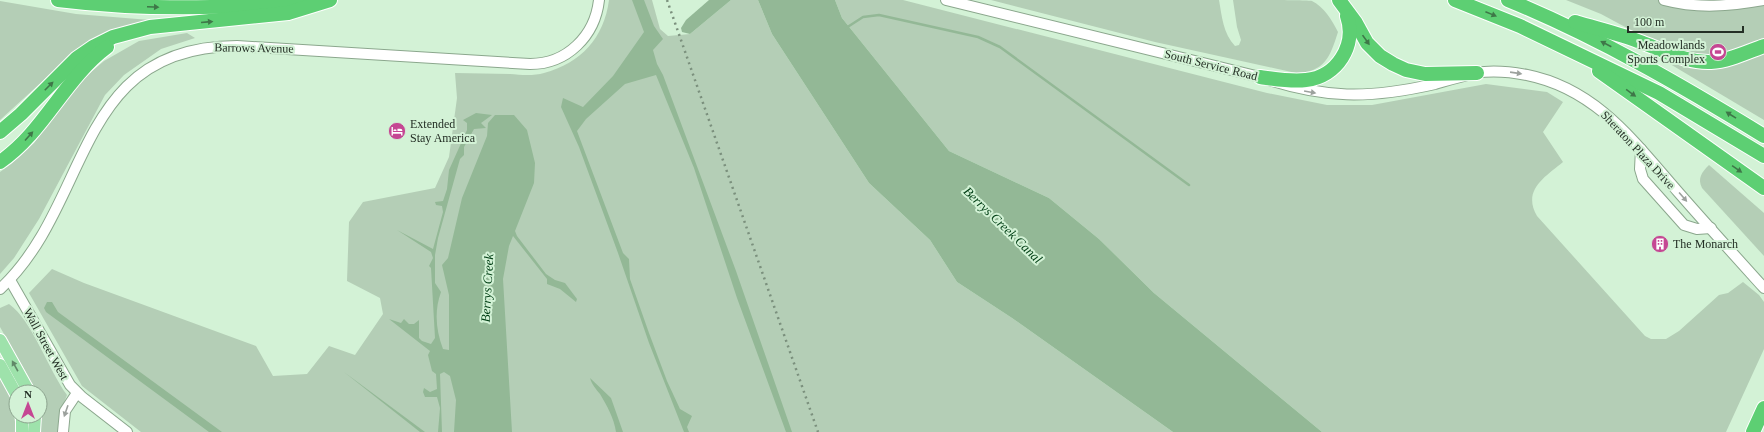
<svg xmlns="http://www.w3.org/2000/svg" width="1764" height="432" font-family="'Times New Roman',serif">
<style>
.green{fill:#b4ceb6}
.water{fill:#93b896}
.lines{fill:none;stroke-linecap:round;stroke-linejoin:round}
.stream{stroke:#93b896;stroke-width:2.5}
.minor-casing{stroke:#8ba78d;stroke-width:12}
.major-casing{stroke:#fff;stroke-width:14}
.highway-casing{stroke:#fff;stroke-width:16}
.minor{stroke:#fff;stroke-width:10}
.major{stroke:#9ee2ab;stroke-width:12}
.highway{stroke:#5dcf73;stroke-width:14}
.rail{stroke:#7b907d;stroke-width:2.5;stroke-dasharray:2 4;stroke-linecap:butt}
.oneway{fill:#3e7748}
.oneway2{fill:#9ca19d}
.oneway3{fill:#618868}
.labels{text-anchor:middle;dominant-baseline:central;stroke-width:4;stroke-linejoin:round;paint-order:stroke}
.poi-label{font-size:12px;fill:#242f25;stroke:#d3f2d6;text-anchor:start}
.street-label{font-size:12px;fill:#242f25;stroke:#d3f2d6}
.water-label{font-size:13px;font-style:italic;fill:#013e14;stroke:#d3f2d6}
</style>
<rect width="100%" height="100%" fill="#d3f2d6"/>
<g class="green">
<path d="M609,0H652L660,29L668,36L690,34L731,0H758L772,34L869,183L930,240L957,282L1012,318L1173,432H141L82,386L29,293L52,269L84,283L256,346L273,376L307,374L329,346L355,355L383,314L380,298L347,281L349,222L363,202L435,188L449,157L457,98L455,73C474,73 492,74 510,74C521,75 534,76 544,73C581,63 604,38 609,0Z"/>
<path d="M835,0H903L1267,93L1327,105H1372L1486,84L1547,92L1563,102L1543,132L1563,162C1545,177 1522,190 1537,216L1645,336L1651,339H1666L1679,331L1719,295L1728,293L1743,282L1759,295L1764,302V349L1726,432H1322L1154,293L1099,239L1049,198L949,151L842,18Z"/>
<path d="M991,0H1219C1222,17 1223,33 1235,46L1239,45L1241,40L1237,27L1233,0C1245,0 1306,0 1312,1C1324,7 1332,20 1338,32C1330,57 1325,72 1296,73L1155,42Z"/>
<path d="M1566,0H1764V120L1665,61L1668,58L1692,63L1601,14Z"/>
<path d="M0,1L76,14L150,20L106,32L79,48L0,120Z"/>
<path d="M187,33L195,38L161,49L124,75L105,95L39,219L14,258L0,274V172L11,164L34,143L77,84L104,61L139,41Z"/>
<path d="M1709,165L1764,213V256L1702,188C1697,178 1702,172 1709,165Z"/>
<path d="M9,304C32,320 49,371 67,395L60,413L59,432H40L41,424L40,392H34L29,378L0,327V308Z"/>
<path d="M0,376L9,391L17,432H0Z"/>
</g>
<g class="water">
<path d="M632,0H644L654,26L663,39L653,50L657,64L663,75L736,271L792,432H786L737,298L694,168L656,75L625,84L586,119L577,131L623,253L629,259L630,279L649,333L667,381L680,409L692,416L687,427L689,432H684L649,343L618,253L579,147L561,107L563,98L583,107L613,76L644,32Z"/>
<path d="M709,0H731L690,34L682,32L681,28L686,20Z"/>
<path d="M758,0H835L842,18L949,151L1049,198L1099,239L1154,293L1322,432H1173L1012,318L957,282L930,240L869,183L772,34Z"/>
<path d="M476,113L492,115L481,123L486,128L474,129L464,147V155L460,159L438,238L435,255V283L441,292C434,311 436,331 443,349L449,350V295L442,265L448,258L462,198L487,136L488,123L495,115H514L527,130L535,163L534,183L515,231L517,236L546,274L555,280L565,283L577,299L576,302L560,289L547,284V279L513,236L509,246L503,279L512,432H454L456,400L450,376L444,372L440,374L442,432H438L440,408L437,397H425L423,392L424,388L430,392L437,389L436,374L432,371L428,355L430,351L389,319L401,323L404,319L409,324H414L419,320V338L422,341L431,344L435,338L431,268L429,266L433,258L431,252L397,230L433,249L443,212L442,206L436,205L435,202L443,201L447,189L449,170L467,130V123L463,120Z"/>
<path d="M47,302H52L58,312L222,432H209L46,312L44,308Z"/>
<path d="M344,372L425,432H420Z"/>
<path d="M590,378L611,398L623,432H616C614,418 607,406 600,394C596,389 592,385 590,378Z"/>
</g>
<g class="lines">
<path class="stream" d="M846,28L863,17L879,15L978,37L1000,47L1189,185"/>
<defs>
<g id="minor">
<path d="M946,0L1260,77C1324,99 1369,99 1435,84C1449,80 1462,76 1476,73C1493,70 1511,72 1527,75C1597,89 1635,143 1679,193C1707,225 1736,257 1764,288"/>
<path d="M1664,0C1698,9 1730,6 1764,0"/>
<path d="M1641,149L1640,169L1643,179L1684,225L1697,229L1711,228"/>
<path d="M10,280L70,385L82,397L127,432"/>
<path d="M0,289C93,203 73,46 237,46L530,64C567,64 595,36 599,0"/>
<path d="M63,432L65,411L77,393"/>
</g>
<g id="major">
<path d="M0,340L29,392"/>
<path d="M0,365L16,394"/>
<path d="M22,432V416"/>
<path d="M34,432L35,416"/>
</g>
<g id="highway">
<path d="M58,0C139,10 220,9 301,2"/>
<path d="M1339,0L1356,23L1367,43L1380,56L1393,64L1406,70L1425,74L1477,73"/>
<path d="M1455,0L1520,26L1659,93L1764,156"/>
<path d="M1508,0C1598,37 1681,85 1764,136"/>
<path d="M1575,22C1598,29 1621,34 1643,43C1666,51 1686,63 1711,62C1729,61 1747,52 1764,46"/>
<path d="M1599,71L1764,188"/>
<path d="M1260,77C1275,79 1291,82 1306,80C1337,77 1357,45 1347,16"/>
<path d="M0,132L21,114L77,58L93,47L113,37L150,27L288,13L330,0"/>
<path d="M0,162C44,132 64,79 107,47"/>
<path d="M1753,432L1764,408"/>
</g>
</defs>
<use href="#minor" class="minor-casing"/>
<use href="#major" class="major-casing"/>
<use href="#highway" class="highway-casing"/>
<use href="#minor" class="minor"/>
<use href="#major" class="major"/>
<use href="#highway" class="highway"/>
<path class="rail" d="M667,0L818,432"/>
</g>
<defs><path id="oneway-solid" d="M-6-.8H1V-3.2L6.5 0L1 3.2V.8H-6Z"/></defs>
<g class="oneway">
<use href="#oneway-solid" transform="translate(153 7) rotate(2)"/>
<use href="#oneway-solid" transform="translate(1491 14) rotate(22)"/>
<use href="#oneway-solid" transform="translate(207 22) rotate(-5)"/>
<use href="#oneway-solid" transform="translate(1366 40) rotate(55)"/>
<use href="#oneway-solid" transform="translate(1606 44) rotate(-153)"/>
<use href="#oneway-solid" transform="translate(49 86) rotate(-45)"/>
<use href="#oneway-solid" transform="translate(1631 93) rotate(36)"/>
<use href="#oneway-solid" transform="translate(1731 115) rotate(-148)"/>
<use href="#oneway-solid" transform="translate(29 136) rotate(-48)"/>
<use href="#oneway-solid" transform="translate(1737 169) rotate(35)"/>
</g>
<g class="oneway2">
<use href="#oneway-solid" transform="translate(1516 73) rotate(8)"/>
<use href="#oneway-solid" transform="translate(1310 92) rotate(10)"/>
<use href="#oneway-solid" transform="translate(1683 197) rotate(49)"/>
<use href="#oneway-solid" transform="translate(66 411) rotate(109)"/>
</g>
<use class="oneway3" href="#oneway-solid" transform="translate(15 366) rotate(-119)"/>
<defs>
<symbol id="stadium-disc" viewBox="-11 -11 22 22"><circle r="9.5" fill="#c54793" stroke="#d3f2d6"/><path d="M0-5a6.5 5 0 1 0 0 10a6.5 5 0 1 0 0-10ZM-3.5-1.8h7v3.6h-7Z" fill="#fff"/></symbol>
<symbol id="hotel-disc" viewBox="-11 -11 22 22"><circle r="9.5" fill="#c54793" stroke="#d3f2d6"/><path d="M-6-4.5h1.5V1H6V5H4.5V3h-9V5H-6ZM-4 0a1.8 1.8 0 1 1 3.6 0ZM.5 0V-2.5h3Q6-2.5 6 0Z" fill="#fff"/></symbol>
<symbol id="building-disc" viewBox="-11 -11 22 22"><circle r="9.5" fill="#c54793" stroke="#d3f2d6"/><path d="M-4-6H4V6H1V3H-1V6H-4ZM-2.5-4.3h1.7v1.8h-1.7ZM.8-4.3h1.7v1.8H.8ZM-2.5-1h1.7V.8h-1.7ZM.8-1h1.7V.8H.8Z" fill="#fff"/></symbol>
</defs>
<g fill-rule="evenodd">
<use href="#stadium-disc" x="1708" y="42" width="20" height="20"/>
<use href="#hotel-disc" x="387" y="121" width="20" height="20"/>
<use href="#building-disc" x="1650" y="234" width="20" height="20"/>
</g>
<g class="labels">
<g class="poi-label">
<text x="1705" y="45" text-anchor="end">Meadowlands<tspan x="1705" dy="14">Sports Complex</tspan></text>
<text x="410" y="124">Extended<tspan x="410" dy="14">Stay America</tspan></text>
<text x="1673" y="244">The Monarch</text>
</g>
<g class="street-label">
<text transform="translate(254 48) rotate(1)">Barrows Avenue</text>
<text transform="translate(1211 65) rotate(14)">South Service Road</text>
<text transform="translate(1638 150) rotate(47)">Sheraton Plaza Drive</text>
<text transform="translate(46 344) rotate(61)">Wall Street West</text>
</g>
<g class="water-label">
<text transform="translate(1003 225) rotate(44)">Berrys Creek Canal</text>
<text transform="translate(487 288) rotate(-87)">Berrys Creek</text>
</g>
</g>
<g transform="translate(28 404)"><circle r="19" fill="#d3f2d6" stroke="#8da48f"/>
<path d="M0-3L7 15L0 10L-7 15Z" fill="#c54793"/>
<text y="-6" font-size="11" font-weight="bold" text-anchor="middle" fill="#242f25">N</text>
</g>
<path d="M1628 26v6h115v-6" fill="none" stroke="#242f25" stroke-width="2"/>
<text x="1634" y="26" font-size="12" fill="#242f25" stroke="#d3f2d6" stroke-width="3" paint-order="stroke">100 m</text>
</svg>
